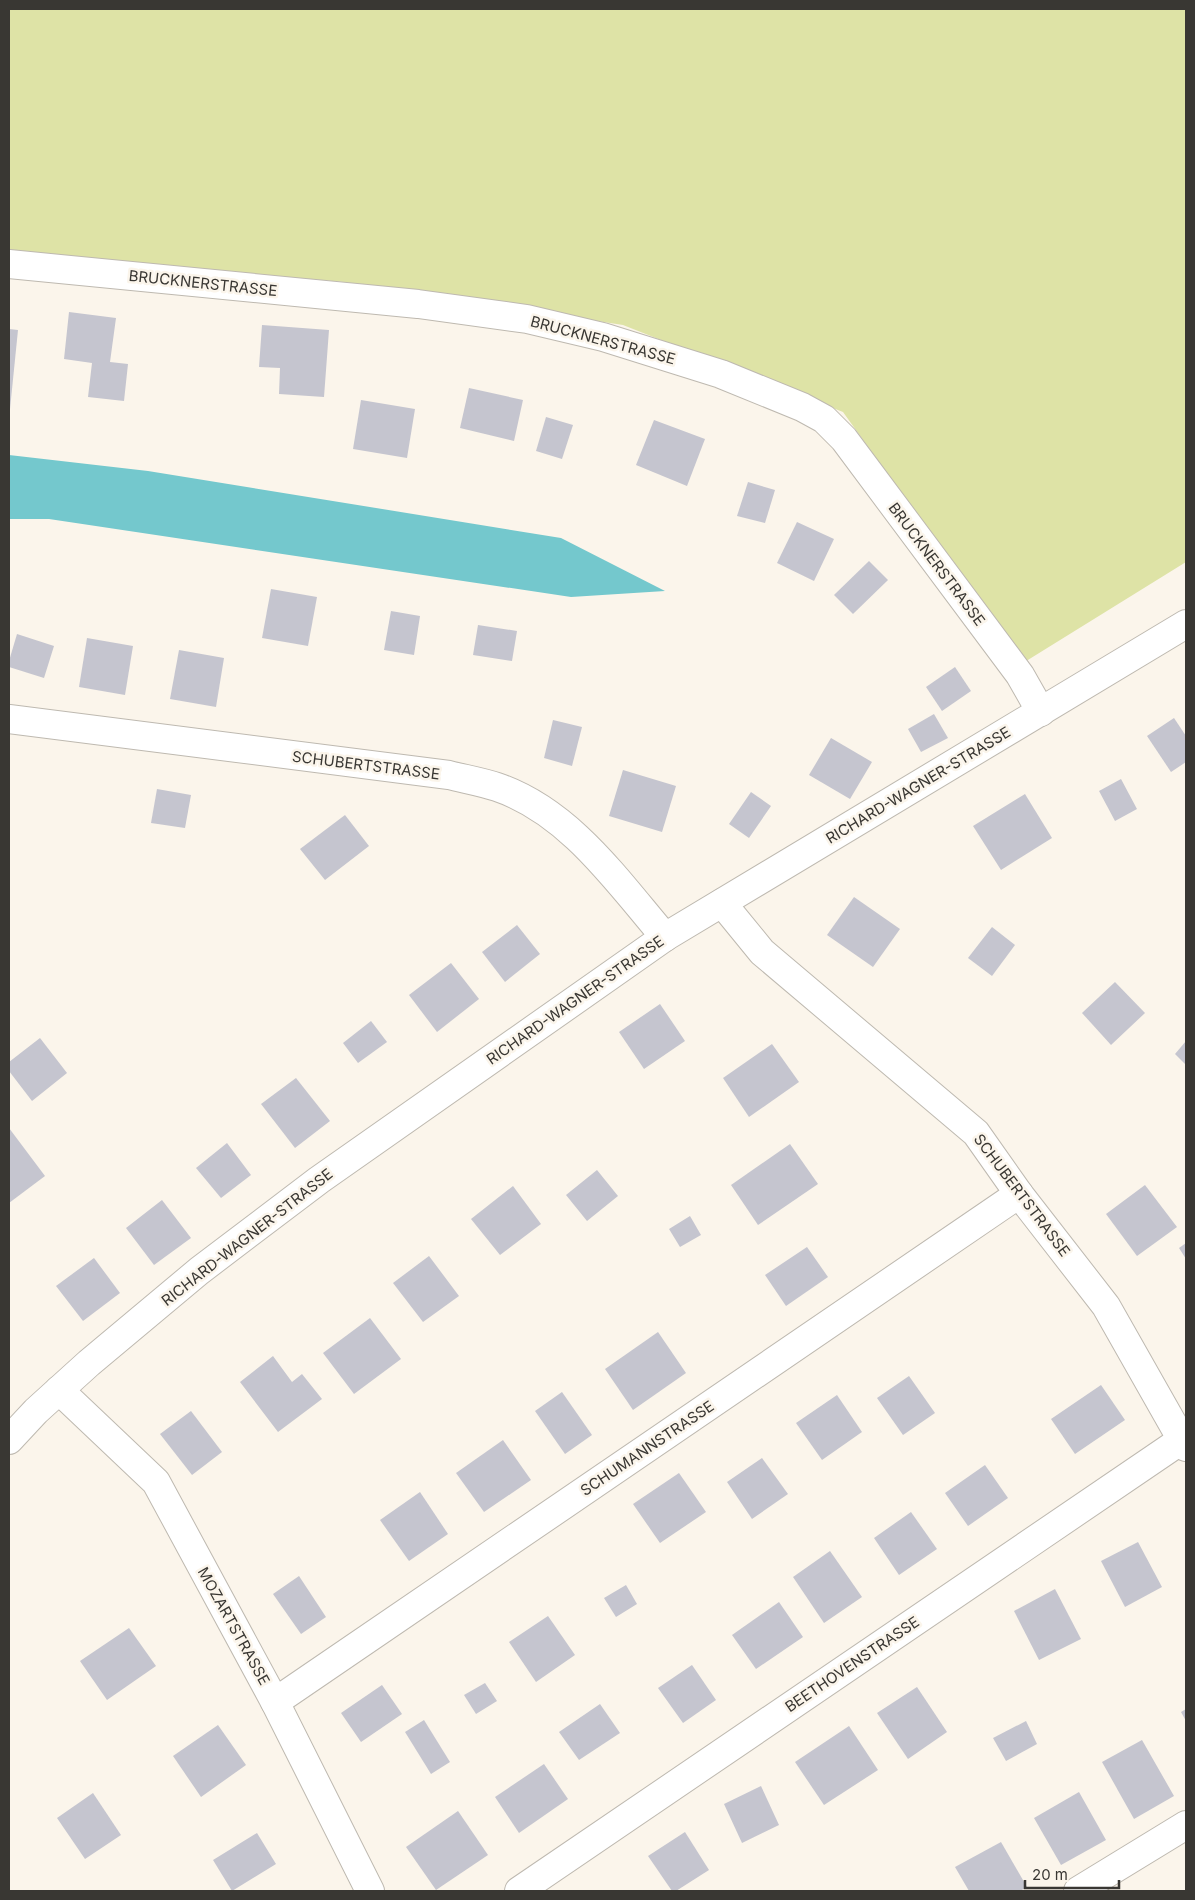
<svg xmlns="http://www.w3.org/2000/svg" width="1195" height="1900" font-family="Inter,sans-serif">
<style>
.green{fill:#dee3a6}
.water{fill:#74c8cd}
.building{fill:#c5c5cf}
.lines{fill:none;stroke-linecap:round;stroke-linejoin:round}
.minor-casing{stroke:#beb9b0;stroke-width:30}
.minor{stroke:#fff;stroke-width:28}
.labels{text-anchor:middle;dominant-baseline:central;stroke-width:5;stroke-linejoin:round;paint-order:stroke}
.street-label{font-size:15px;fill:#393733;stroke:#fbf5eb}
</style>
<rect width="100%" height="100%" fill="#fbf5eb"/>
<path class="green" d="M9,9H1186V562L1023,663L843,412L623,325L344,282L9,253Z"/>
<path class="water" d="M9,455L148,471L561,538L665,591L571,597L49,519H9Z"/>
<g class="building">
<path d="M69,312L116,318L110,362L128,364L124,401L88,397L92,363L64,359Z"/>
<path d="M262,325L329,330L324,397L279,394L280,368L259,367Z"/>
<path d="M9,329L18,330L10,409H9Z"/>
<path d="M469,388L523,400L514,441L460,428Z"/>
<path d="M361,400L415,409L407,458L353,449Z"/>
<path d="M546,417L573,425L562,459L536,451Z"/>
<path d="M654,420L705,439L687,486L636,465Z"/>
<path d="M748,482L775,490L765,523L737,516Z"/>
<path d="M797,522L834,539L814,581L777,563Z"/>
<path d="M869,561L888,580L853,614L834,595Z"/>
<path d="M271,589L317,597L308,646L262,638Z"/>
<path d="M391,611L420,616L414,655L384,650Z"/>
<path d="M478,625L517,631L512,661L473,655Z"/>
<path d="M17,634L54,646L44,678L9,667V661Z"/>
<path d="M87,638L133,646L125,695L79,687Z"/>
<path d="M179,650L224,658L216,707L170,699Z"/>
<path d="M955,667L971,691L942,711L926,687Z"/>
<path d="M934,714L948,738L921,752L908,729Z"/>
<path d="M1174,718L1186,736V762L1171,772L1147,736Z"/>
<path d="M553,720L582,727L572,766L544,758Z"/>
<path d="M831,738L872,762L850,799L809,775Z"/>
<path d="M623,770L676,786L662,832L609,816Z"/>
<path d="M1121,779L1137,809L1115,821L1099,791Z"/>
<path d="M157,789L191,795L185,828L151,823Z"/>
<path d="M751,792L771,806L749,838L729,824Z"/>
<path d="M1025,794L1052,838L1001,870L973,826Z"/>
<path d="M345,815L369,846L325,880L300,849Z"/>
<path d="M854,897L900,929L873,967L827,935Z"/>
<path d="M517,925L540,954L505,982L482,952Z"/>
<path d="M992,927L1015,945L992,976L968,958Z"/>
<path d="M451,963L479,999L437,1032L409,995Z"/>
<path d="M1115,982L1145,1013L1111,1045L1082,1013Z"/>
<path d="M660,1004L685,1041L644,1069L619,1032Z"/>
<path d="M371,1021L387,1042L358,1063L343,1043Z"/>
<path d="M40,1038L67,1073L32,1101L9,1071V1062Z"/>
<path d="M1186,1041V1065L1175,1054Z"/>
<path d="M772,1044L799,1082L749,1117L723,1078Z"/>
<path d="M296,1078L330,1121L295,1148L261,1104Z"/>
<path d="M9,1128L45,1176L9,1203Z"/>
<path d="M227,1143L251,1175L221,1198L196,1168Z"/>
<path d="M790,1144L818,1184L758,1225L731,1185Z"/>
<path d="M597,1170L618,1196L587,1221L566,1195Z"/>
<path d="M1145,1185L1177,1227L1137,1256L1106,1214Z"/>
<path d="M513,1186L541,1224L500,1255L471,1219Z"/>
<path d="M162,1200L191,1238L154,1265L126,1228Z"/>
<path d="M690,1216L701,1235L680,1247L669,1229Z"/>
<path d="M1186,1243V1259L1179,1248Z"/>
<path d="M807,1247L828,1277L786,1306L765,1275Z"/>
<path d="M429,1256L459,1296L423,1322L393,1283Z"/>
<path d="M94,1258L120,1293L83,1321L56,1286Z"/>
<path d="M370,1318L401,1359L354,1394L323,1353Z"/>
<path d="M658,1332L686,1373L633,1410L605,1369Z"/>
<path d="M273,1356L292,1382L302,1374L322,1399L278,1432L240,1382Z"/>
<path d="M909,1376L935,1413L903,1435L877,1398Z"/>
<path d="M1101,1385L1125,1420L1075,1454L1051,1419Z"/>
<path d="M562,1392L592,1435L565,1454L535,1411Z"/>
<path d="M837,1395L862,1432L822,1460L796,1423Z"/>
<path d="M191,1411L222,1452L192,1475L160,1434Z"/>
<path d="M503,1440L531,1480L484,1512L456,1473Z"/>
<path d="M762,1458L788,1494L752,1519L727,1482Z"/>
<path d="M985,1465L1008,1498L968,1526L945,1493Z"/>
<path d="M679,1473L706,1512L660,1543L633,1504Z"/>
<path d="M420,1492L448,1534L409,1561L380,1520Z"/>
<path d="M911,1512L937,1549L899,1575L874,1538Z"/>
<path d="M1138,1542L1162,1587L1125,1607L1101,1561Z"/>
<path d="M830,1551L862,1597L824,1623L793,1577Z"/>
<path d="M299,1576L326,1617L301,1634L273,1594Z"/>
<path d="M626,1585L637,1604L616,1617L604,1598Z"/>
<path d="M1055,1589L1081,1639L1039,1660L1014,1611Z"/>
<path d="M779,1602L803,1637L756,1669L732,1635Z"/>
<path d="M548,1616L575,1655L536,1682L509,1642Z"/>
<path d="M129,1628L156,1666L107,1700L80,1661Z"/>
<path d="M692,1665L716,1700L683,1723L658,1688Z"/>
<path d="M485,1683L497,1701L476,1714L464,1695Z"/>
<path d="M382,1685L402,1714L361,1742L341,1713Z"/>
<path d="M917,1687L947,1732L908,1759L877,1713Z"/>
<path d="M600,1704L620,1733L579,1760L559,1732Z"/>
<path d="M1186,1709V1721L1181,1712Z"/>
<path d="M424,1720L450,1762L431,1774L405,1732Z"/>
<path d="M1026,1721L1037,1744L1006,1761L993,1738Z"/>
<path d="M218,1725L246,1765L201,1797L173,1756Z"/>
<path d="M849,1726L878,1770L824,1805L795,1762Z"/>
<path d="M1142,1740L1174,1796L1134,1819L1102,1762Z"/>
<path d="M544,1764L568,1799L519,1833L495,1797Z"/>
<path d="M761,1786L779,1825L742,1843L724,1804Z"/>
<path d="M1079,1792L1106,1840L1061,1865L1034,1818Z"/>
<path d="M93,1793L121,1835L85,1859L57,1818Z"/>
<path d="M458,1811L488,1855L436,1890L406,1847Z"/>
<path d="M685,1832L709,1870L676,1891H672L648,1856Z"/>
<path d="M257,1833L276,1864L232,1891L213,1860Z"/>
<path d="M1001,1842L1027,1887L1020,1891H969L955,1867Z"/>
</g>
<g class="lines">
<defs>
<g id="minor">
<path d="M9,264L418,304L527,319L603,337L721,374L802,407L824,419L844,439L1020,675L1041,712"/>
<path d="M9,719L449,775C465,779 482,782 497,787C570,812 617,881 665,937"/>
<path d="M722,903L762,952L976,1133L1019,1194L1106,1306L1186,1447"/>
<path d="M59,1390L156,1482L275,1702L370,1891"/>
<path d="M9,1440L36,1411L89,1363L199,1271L319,1180L665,937L1186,624"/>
<path d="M275,1702L1019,1194"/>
<path d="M519,1891L1186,1437"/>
<path d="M1078,1891L1186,1825"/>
</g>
</defs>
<use href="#minor" class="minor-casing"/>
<use href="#minor" class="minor"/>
</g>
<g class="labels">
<g class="street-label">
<text transform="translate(203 283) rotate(6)">BRUCKNERSTRASSE</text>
<text transform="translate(603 340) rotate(15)">BRUCKNERSTRASSE</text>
<text transform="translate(937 564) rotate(53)">BRUCKNERSTRASSE</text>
<text transform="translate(366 765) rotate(7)">SCHUBERTSTRASSE</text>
<text transform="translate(918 785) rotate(-31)">RICHARD-WAGNER-STRASSE</text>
<text transform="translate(575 1000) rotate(-35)">RICHARD-WAGNER-STRASSE</text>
<text transform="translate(1022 1195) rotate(53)">SCHUBERTSTRASSE</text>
<text transform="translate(247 1237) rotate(-38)">RICHARD-WAGNER-STRASSE</text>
<text transform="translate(647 1448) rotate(-34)">SCHUMANNSTRASSE</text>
<text transform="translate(234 1626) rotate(61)">MOZARTSTRASSE</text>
<text transform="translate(852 1664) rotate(-34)">BEETHOVENSTRASSE</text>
</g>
</g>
<rect width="1195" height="1900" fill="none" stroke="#393733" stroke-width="20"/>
<path d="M1025 1880v8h94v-8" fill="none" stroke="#393733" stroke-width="2.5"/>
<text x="1032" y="1880" font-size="15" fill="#393733" stroke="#fbf5eb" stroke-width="4" paint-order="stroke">20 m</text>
</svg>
